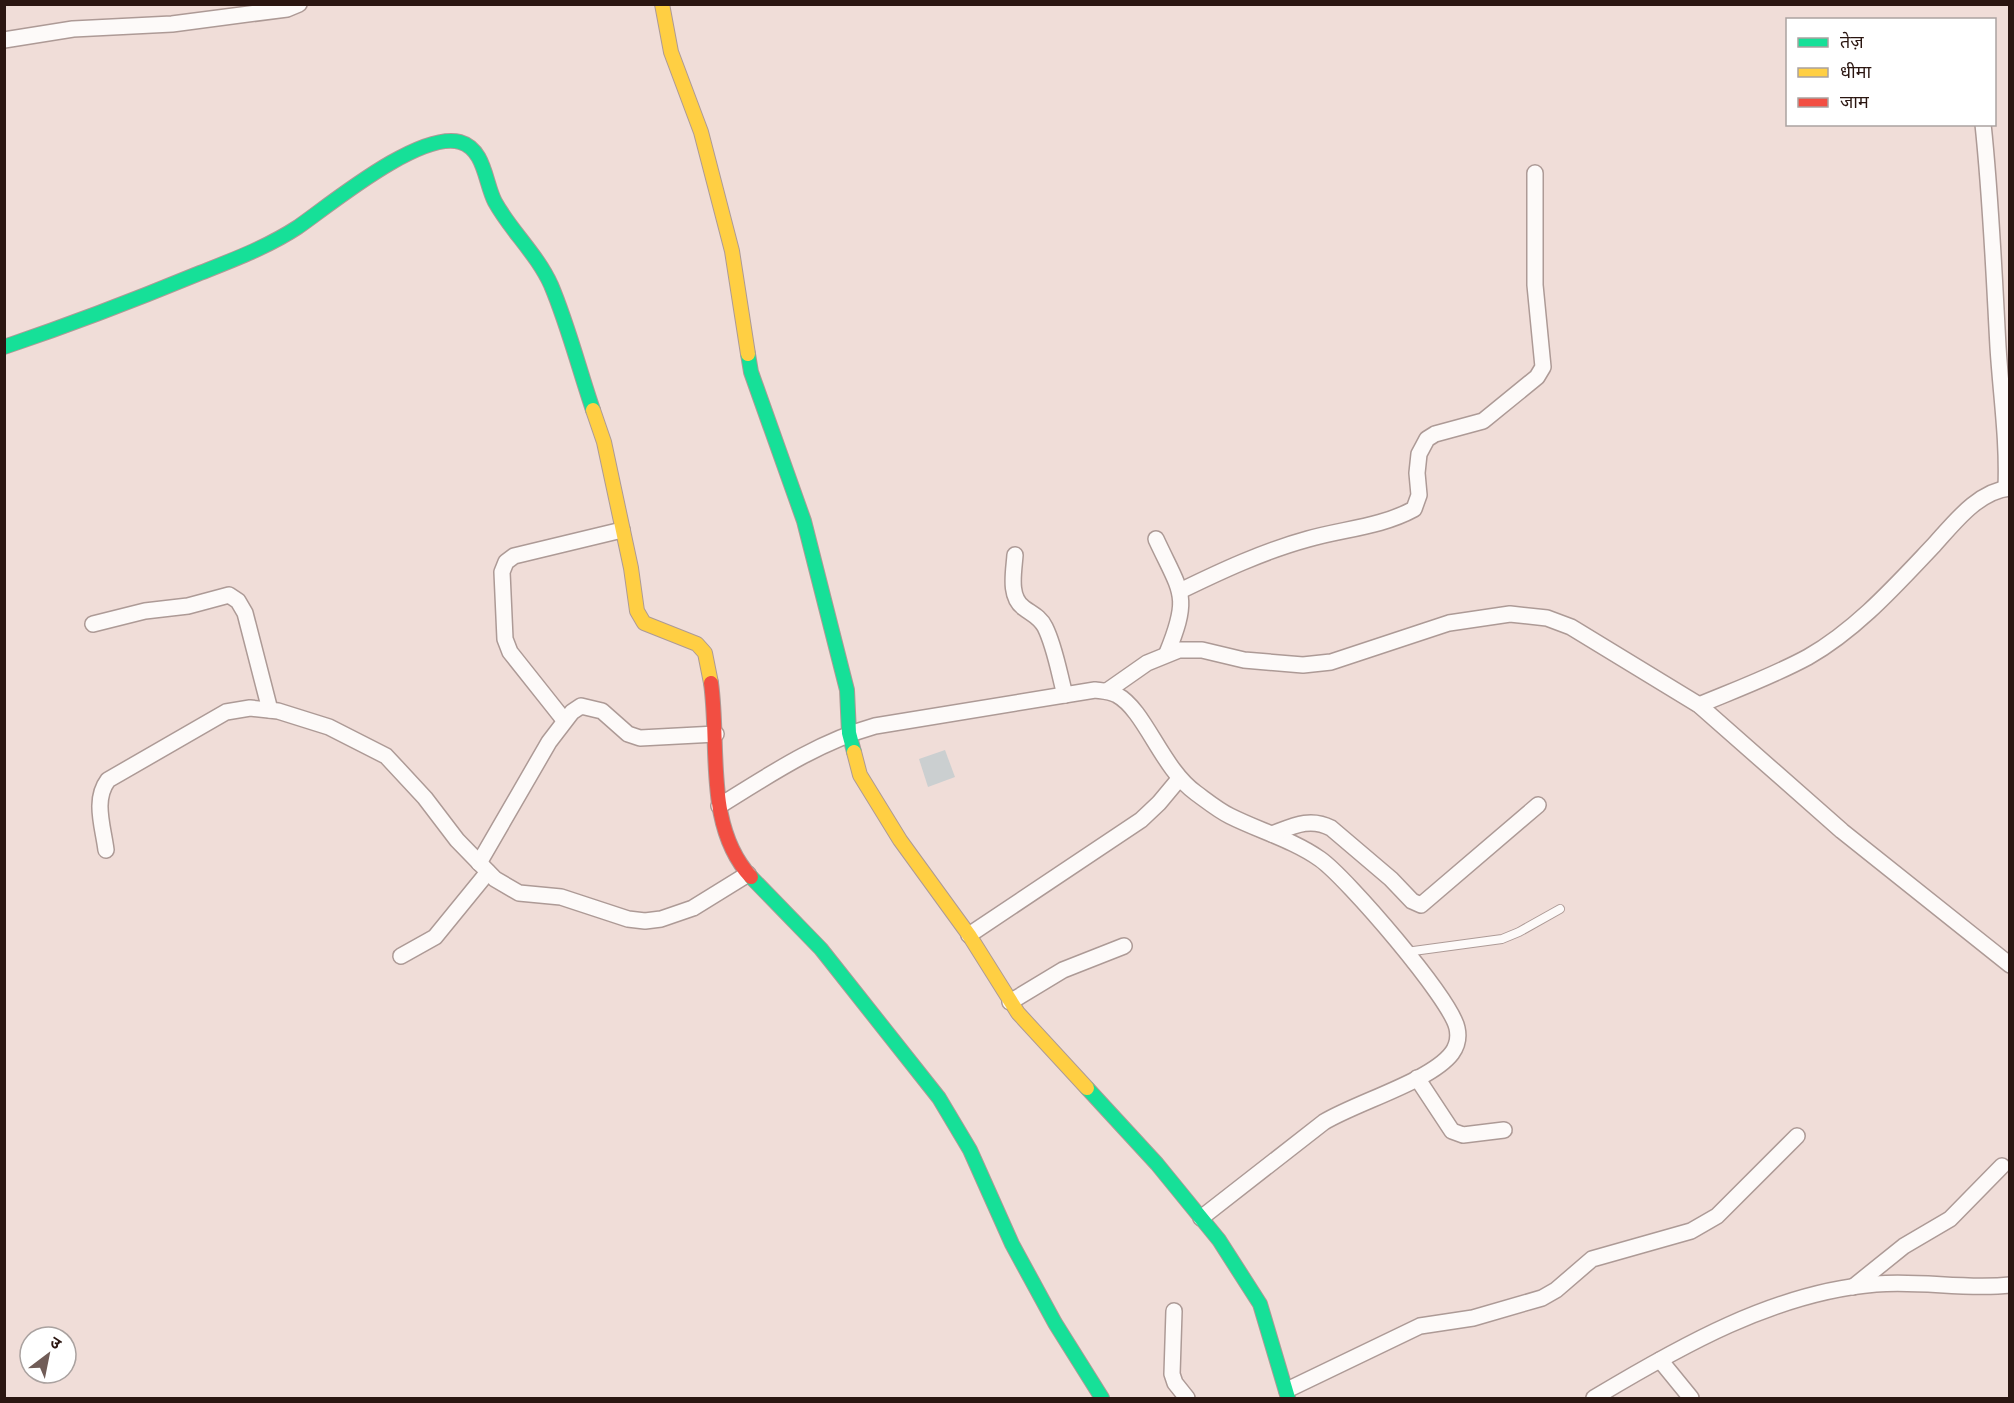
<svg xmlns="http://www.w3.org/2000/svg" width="2014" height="1403" font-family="'Varela Round','Noto Sans Devanagari',sans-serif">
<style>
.building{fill:#cbcfd0}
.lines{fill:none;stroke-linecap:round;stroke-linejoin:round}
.lane-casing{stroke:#ad9a96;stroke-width:10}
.street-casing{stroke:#ad9a96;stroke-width:18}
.fast-casing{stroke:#ad9a96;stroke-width:16}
.slow-casing{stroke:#ad9a96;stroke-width:16}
.jam-casing{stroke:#ad9a96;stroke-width:16}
.lane{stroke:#fdfaf9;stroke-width:8}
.street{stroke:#fdfaf9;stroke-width:15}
.fast{stroke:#16e098;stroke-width:14}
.slow{stroke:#ffcf43;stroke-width:14}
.jam{stroke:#f24e42;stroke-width:14}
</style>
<rect width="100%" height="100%" fill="#f0ddd8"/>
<path class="building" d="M945,750L955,777L928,787L919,759Z"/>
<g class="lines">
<defs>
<path id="lane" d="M1406,952L1502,939L1519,932L1560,909"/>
<g id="street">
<path d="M4,40L73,29L172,24L287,9L299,4"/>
<path d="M1983,124C1991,199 1994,273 1998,347C2001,395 2008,440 2006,488"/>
<path d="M1156,539C1181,593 1191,595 1167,653"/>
<path d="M1015,555C1014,571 1008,597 1024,608C1032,614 1040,617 1045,627C1055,647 1059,673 1065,695"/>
<path d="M1180,591C1221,571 1264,551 1308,539C1343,529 1381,527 1414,509L1419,495L1417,473L1419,454L1427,439L1435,434L1483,421L1537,377L1543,367L1535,285V173"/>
<path d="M93,624L145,611L188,606L229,595L238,601L245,613L270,710"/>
<path d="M1107,691L1147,663L1179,650H1202L1244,660L1303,665L1331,662L1449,623L1510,614L1547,618L1571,627L1699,705L1842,831L2010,965"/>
<path d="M1699,705C1735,690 1773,676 1808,657C1857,629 1896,585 1934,545C1954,523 1978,491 2010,488"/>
<path d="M564,720L510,652L505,639L502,572L506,562L514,556L622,530"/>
<path d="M719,806C769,775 818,742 875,726L1095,690C1103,691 1110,691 1117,695C1145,710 1162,769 1196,793C1207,801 1218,810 1230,816C1260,831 1293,840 1320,859C1347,878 1451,999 1457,1028C1459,1037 1457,1046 1452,1053C1431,1081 1357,1102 1324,1122L1201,1218"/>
<path d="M1272,834C1293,826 1310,817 1331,828L1391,879L1412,901L1421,905L1538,805"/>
<path d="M106,850C103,826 93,800 108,780L226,712L250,708L278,711L329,727L386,756L425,798L457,840L495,879L519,893L561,897L628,919L645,921L661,919L693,908L748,874"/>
<path d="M479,863L549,742L572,712L581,706L602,711L628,734L640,738L716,734"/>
<path d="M969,935L1141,820L1159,803L1179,779"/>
<path d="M401,956L435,937L488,872"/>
<path d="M1010,1002L1063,970L1124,946"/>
<path d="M1417,1078L1452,1131L1463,1135L1504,1130"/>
<path d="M1853,1287L1904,1246L1950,1219L2002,1166"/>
<path d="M1174,1311L1172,1374L1175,1383L1187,1398"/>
<path d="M1660,1360L1691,1398"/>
<path d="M1287,1390L1420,1326L1473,1318L1542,1298L1556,1290L1592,1259L1691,1231L1717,1216L1797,1136"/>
<path d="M1594,1398C1679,1347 1775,1292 1876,1284C1920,1280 1965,1290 2010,1285"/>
</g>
<g id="fast">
<path d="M4,347C69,325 132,301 195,275C230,261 266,248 298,227C331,204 419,131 460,142C485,149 485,183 495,202C511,231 537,254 551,285C568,325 579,369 593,410"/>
<path d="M748,354L751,372L804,521L847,690L849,733L854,752"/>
<path d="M751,877L821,949L939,1098L970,1150L1012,1244L1055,1323L1102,1398"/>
<path d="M1087,1088L1157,1164L1219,1240L1260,1304L1288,1398"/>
</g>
<g id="slow">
<path d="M662,4L671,52L701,132L732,251L748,354"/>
<path d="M593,410L604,442L631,568L637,611L644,623L697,644L705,653L711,683"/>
<path d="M854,752L860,775L900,840L969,935L1018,1013L1087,1088"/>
</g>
<path id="jam" d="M711,683C720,746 704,826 751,877"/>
</defs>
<use href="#lane" class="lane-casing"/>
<use href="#street" class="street-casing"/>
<use href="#fast" class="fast-casing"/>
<use href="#slow" class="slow-casing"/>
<use href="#jam" class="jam-casing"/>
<use href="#lane" class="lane"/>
<use href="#street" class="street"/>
<use href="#fast" class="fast"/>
<use href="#slow" class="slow"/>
<use href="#jam" class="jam"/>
</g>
<rect width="2014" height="1403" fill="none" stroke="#2b1611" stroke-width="12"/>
<rect x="1786" y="18" width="210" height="108" fill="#ffffff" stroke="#aaa2a0" stroke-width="1.5"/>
<rect x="1798" y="38" width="30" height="9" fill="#16e098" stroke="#aaa2a0" stroke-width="1.5"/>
<text x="1840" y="48" font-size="18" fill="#2b1611">तेज़</text>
<rect x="1798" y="68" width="30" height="9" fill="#ffcf43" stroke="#aaa2a0" stroke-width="1.5"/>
<text x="1840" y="78" font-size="18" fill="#2b1611">धीमा</text>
<rect x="1798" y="98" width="30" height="9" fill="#f24e42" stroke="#aaa2a0" stroke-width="1.5"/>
<text x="1840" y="108" font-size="18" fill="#2b1611">जाम</text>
<g transform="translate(48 1355) rotate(32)"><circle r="28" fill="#ffffff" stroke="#aaa2a0" stroke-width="1.5"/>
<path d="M0-4.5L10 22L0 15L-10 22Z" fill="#705c57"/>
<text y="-9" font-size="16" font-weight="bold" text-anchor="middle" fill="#2b1611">उ</text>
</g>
</svg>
